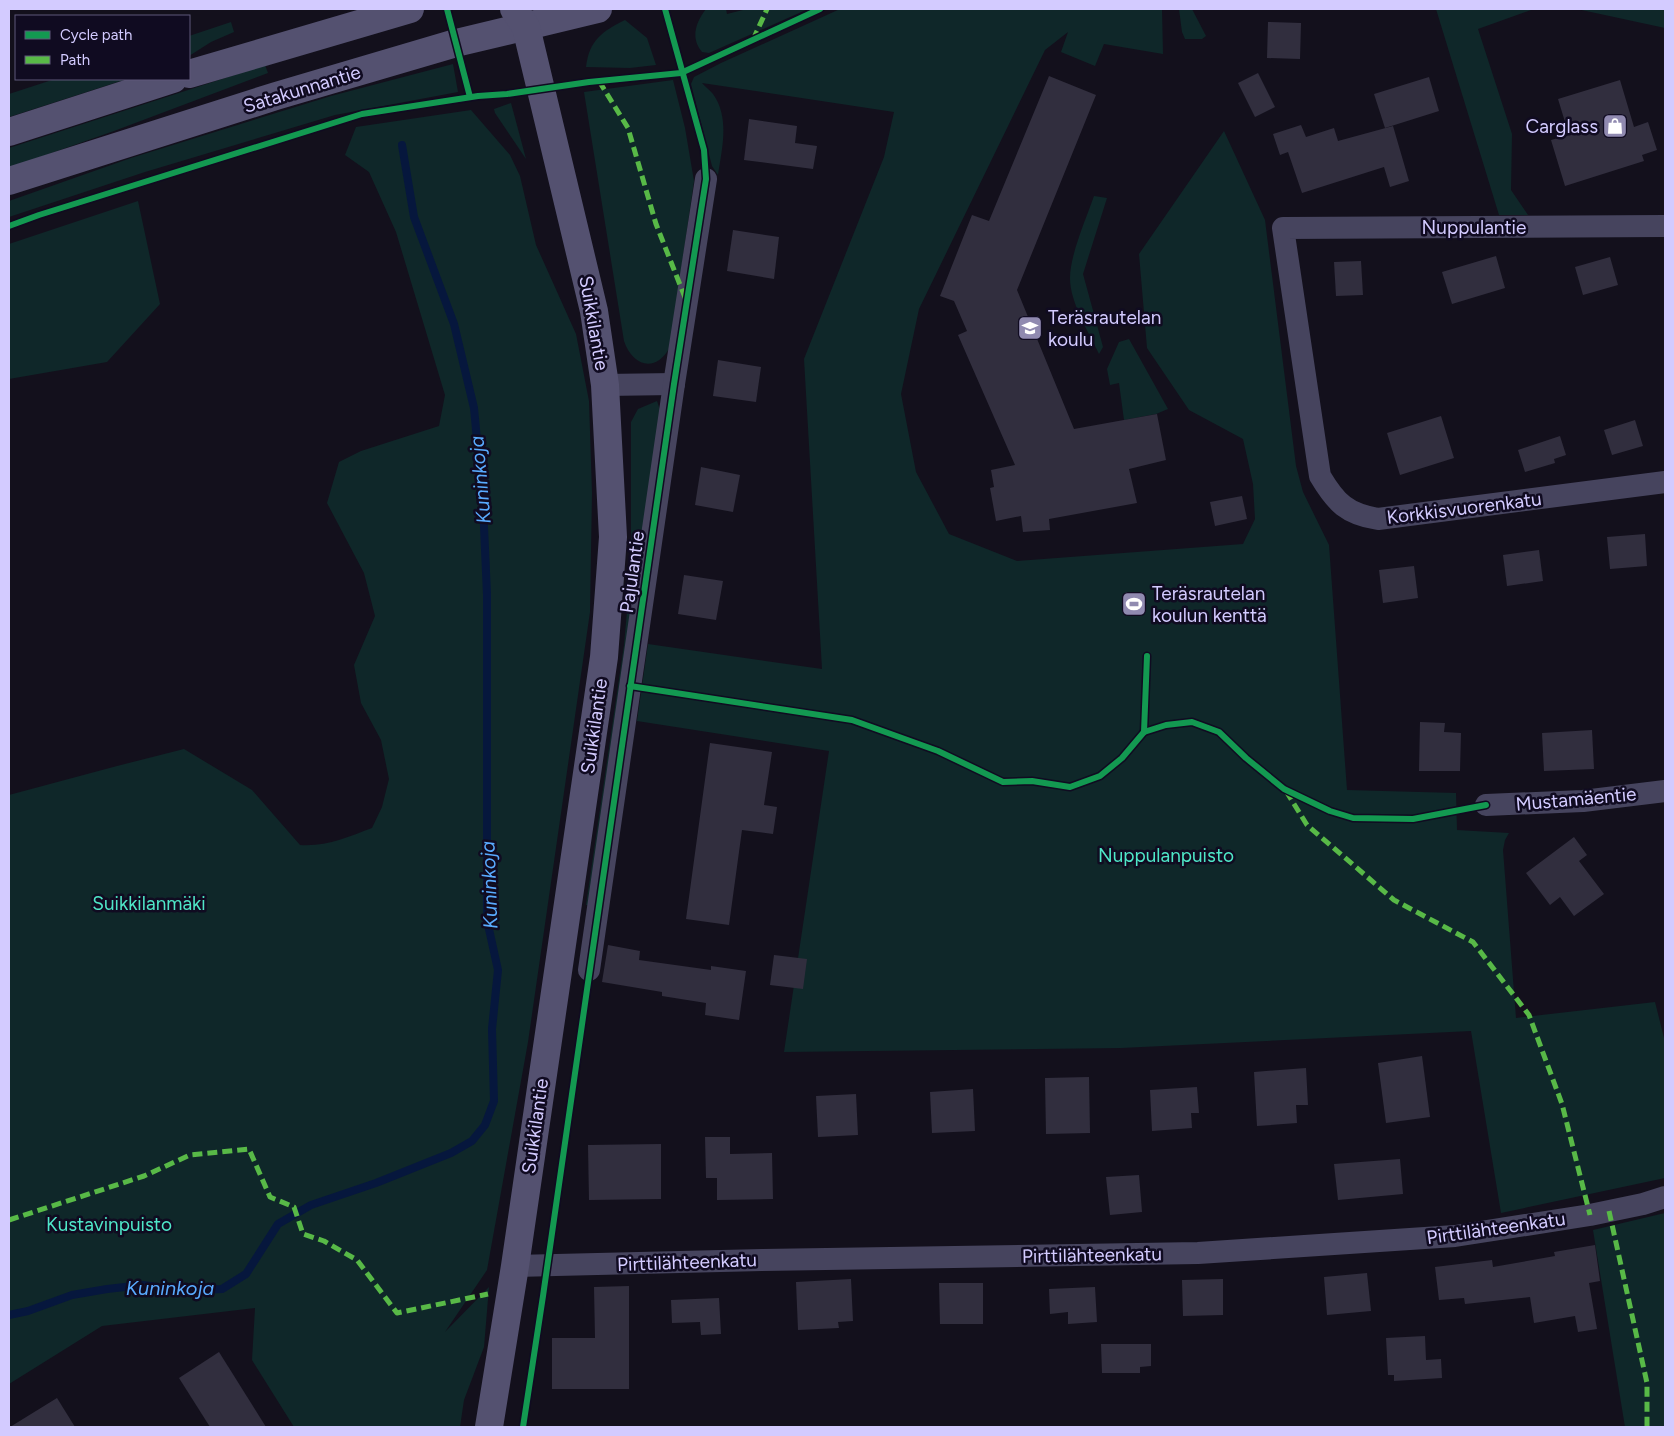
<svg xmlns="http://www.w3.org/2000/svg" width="1674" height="1436" font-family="Figtree,sans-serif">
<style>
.green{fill:#0f2729}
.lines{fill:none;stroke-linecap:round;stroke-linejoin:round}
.stream{stroke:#06173d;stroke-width:8}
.building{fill:#312e3e}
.street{stroke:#46445e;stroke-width:22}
.secondary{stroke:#545170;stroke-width:28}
.quiet{stroke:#58b947;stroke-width:5;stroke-dasharray:10 5;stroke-linecap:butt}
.cycleway-casing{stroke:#100b21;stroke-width:9}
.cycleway{stroke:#139951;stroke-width:6}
.labels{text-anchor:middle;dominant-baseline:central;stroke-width:5;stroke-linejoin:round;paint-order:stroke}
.street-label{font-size:19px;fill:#d3cbff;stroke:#100b21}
.poi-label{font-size:19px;fill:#d3cbff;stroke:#100b21;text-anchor:start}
.park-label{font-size:19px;fill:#4fe7c8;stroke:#100b21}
.water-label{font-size:20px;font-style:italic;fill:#59abff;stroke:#100b21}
</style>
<rect width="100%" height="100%" fill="#13101c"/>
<g class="green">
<path d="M706,9H726L727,14L747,9H808L709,53L702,52C690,38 696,22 706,9Z"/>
<path d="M840,9H1162L1163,54L1104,44L1095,66L1061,52L1068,32L1045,50L919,309L901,394L916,472L949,534L1017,561L1243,544L1255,519L1253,484L1243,439L1189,410L1147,348L1139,254L1224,131L1265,220L1296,466L1303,492L1329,545L1347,790L1456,793L1457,830L1509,833L1505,840L1503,850L1516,1018L1655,1002L1665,1042V1178L1501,1213L1471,1031L1121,1048L784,1052L829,751L637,721L648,644L822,669L804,359L884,157L894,112L702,83C705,87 710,90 713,94C730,118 722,148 718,175L712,166L691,84L694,77L721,63Z"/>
<path d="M1179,9H1192L1206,36L1202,39H1185L1182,32Z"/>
<path d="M1436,9H1534L1478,29L1512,134L1511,190L1528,215H1499Z"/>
<path d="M1577,9H1665V28Z"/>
<path d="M625,20L647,38L656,65L630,68L586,67C589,40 603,31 625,20Z"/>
<path d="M231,22L234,32L211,42L189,56V36Z"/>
<path d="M453,64L458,92L335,115L145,172L9,217V201L131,158L331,96Z"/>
<path d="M265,65L268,73L114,131L9,168V148Z"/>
<path d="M55,79H127L9,117V94Z"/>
<path d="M673,80L685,128L694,181L670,347C656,373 633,367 624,341L584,92Z"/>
<path d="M511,103L526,159L495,113L494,109Z"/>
<path d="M471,110L510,155L520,176L536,245L576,334L589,401L592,493L590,612L528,1042L487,1270L445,1332L489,1287L484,1347L464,1400L460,1427H294L252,1360L255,1308L102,1326L9,1384V795L117,766L184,749L252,790L300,845C326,847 348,837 372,828L382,807L389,779L381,740L361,703L354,665L375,616L364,573L327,503L339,462L361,451L439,426L445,395L396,232L369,172L345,155L356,127Z"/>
<path d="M1094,196L1107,198L1083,274L1103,347L1099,354C1089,332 1070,303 1070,278C1070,255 1086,219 1094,196Z"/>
<path d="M138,201L160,304L107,362L9,379V244Z"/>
<path d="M1129,339L1168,409L1156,414L1124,420L1119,383L1110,385L1107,369L1119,342Z"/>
<path d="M657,401L662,416L594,906L586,905L624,645L631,566V422L638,409Z"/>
<path d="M1665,1213V1427H1625L1593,1230Z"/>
</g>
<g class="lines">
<path class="stream" d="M9,1315L28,1311L72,1295L107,1289L143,1285L184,1291L222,1289L246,1274L278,1224L311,1205L376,1183L451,1153L472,1141L485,1125L494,1101L492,1029L498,970L487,920V594L483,504L474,408L454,324L414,217L402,145"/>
</g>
<g class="building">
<path d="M1268,22L1301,23L1300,59L1267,58Z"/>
<path d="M1258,73L1275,107L1255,117L1238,83Z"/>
<path d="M1049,76L1096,95L1017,290L1074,429L1157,414L1166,460L1129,469L1137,503L1049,519L1050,530L1023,532L1021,516L996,521L990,488L994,487L991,470L1015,465L958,335L967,331L954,301L940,296L972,215L989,221Z"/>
<path d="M1429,77L1439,111L1385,128L1374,94Z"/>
<path d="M1620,80L1634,127L1648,122L1657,150L1642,155L1644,161L1565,186L1551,140L1569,135L1558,99Z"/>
<path d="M749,119L797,126L795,143L817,146L813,169L744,160Z"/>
<path d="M1301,125L1306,137L1334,128L1338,141L1393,126L1409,181L1390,187L1384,167L1302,193L1288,152L1280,155L1273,134Z"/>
<path d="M733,230L779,237L774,279L727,271Z"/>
<path d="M1496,256L1505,288L1452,304L1442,272Z"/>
<path d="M1610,257L1618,285L1583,295L1575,267Z"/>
<path d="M1361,261L1363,295L1336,296L1334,262Z"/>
<path d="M718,360L761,367L756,402L713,396Z"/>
<path d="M1441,416L1454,458L1400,475L1387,433Z"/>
<path d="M1635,420L1643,446L1612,455L1604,430Z"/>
<path d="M1560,436L1566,455L1554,459L1555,463L1525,472L1518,450Z"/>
<path d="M701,467L740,475L733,512L695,505Z"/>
<path d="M1242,496L1247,519L1215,526L1210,502Z"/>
<path d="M1645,534L1647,566L1610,569L1607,537Z"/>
<path d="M1539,550L1543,581L1507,586L1503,555Z"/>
<path d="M1414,566L1418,598L1383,603L1379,570Z"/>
<path d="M684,575L723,581L716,620L678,614Z"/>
<path d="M1420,722L1445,723L1444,732L1461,733L1460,771H1419Z"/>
<path d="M1592,730L1594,769L1544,771L1542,733Z"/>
<path d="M710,743L772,752L764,805L777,807L773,834L742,830L729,925L686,919Z"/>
<path d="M1574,837L1587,855L1579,861L1604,894L1574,916L1560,897L1550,905L1526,873Z"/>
<path d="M608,945L640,951L639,960L711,970V966L746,971L739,1020L705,1015L706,1003L662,996V992L602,982Z"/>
<path d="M774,955L807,959L803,989L770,985Z"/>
<path d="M1422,1056L1430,1117L1386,1123L1378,1063Z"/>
<path d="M1306,1068L1308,1105H1296L1297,1123L1257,1126L1254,1072Z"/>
<path d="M1089,1077L1090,1133L1046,1134L1045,1078Z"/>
<path d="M1197,1087L1199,1113H1191L1192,1128L1152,1131L1150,1090Z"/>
<path d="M973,1089L975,1131L932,1133L930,1092Z"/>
<path d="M856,1094L858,1135L818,1137L816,1096Z"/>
<path d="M705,1137H730V1154L772,1153L773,1199L717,1200V1178H706Z"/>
<path d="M661,1144V1199L589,1200L588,1145Z"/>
<path d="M1400,1159L1403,1194L1338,1200L1334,1164Z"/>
<path d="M1139,1175L1142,1212L1110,1215L1106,1177Z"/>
<path d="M1595,1245L1600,1281L1589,1283L1597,1329L1578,1332L1575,1316L1534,1323L1530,1297L1465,1304L1464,1298L1439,1300L1435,1267L1492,1260L1493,1267L1555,1256L1554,1252Z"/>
<path d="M1367,1273L1371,1311L1327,1315L1324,1277Z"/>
<path d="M851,1279L853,1321L838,1322L839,1328L798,1330L796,1282Z"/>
<path d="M1223,1279V1315L1183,1316L1182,1280Z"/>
<path d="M939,1283H983V1324H940Z"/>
<path d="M629,1286V1389H552V1338H595L594,1287Z"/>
<path d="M1095,1287L1097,1322L1068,1324V1312L1050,1314L1049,1289Z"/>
<path d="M719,1298L721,1334L701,1335L700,1322L672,1323L671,1300Z"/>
<path d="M1425,1336L1426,1360L1441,1359L1442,1378L1394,1381V1375H1388L1386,1338Z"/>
<path d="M1101,1344H1151V1366L1140,1367V1373H1102Z"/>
<path d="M219,1352L266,1427H210L179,1378Z"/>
<path d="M57,1398L75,1427H10Z"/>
</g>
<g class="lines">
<g class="street">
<path d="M1665,226L1283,228L1320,476C1336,503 1347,514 1378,519L1665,482"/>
<path d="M605,385L674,384"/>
<path d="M1486,805L1583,801L1665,791"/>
<path d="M589,970L674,384L706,179"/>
<path d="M515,1266L762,1260L1198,1253L1455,1236L1590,1215L1643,1204L1665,1197"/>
</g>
<g class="secondary">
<path d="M189,74L410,9"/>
<path d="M9,132L173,79"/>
<path d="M9,181L276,96L456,43L598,9"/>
<path d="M489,1427L515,1266L604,657L613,537L605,385L594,311L526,27L514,9"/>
</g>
<g class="quiet">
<path d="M753,40L767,9"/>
<path d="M599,81L628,128L656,224L686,300"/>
<path d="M1286,791L1307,825L1394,900L1473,942L1529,1015L1562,1104L1590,1215"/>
<path d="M1609,1211L1647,1383V1427"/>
<path d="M9,1220L144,1176L190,1155L249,1149L270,1197L294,1207L303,1234L324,1241L357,1260L397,1313L488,1294"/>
</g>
<defs>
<g id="cycleway">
<path d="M447,9L470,97"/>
<path d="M9,226L39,215L362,114L478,96L507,94L589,82L681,73L820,9"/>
<path d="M630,686L852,720L938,751L1003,782L1032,781L1070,787L1100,776L1122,758L1144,732L1166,725L1192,722L1219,732L1246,758L1284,789L1330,811L1353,818L1413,819L1486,805"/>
<path d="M1144,732L1147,656"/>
<path d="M523,1427L543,1296L674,384L706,179L704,150L665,9"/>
</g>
</defs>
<use href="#cycleway" class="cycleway-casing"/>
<use href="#cycleway" class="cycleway"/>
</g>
<defs>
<symbol id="shop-square" viewBox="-11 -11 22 22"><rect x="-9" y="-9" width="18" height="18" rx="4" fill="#908ab0" stroke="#100b21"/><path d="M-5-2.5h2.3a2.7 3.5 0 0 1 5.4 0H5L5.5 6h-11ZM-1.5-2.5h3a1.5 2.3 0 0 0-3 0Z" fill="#fff"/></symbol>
<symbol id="school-square" viewBox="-11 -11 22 22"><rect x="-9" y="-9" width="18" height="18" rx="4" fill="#908ab0" stroke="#100b21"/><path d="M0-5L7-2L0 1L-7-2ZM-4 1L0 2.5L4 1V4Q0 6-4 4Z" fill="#fff"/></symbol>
<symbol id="stadium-square" viewBox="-11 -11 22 22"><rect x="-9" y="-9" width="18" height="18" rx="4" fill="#908ab0" stroke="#100b21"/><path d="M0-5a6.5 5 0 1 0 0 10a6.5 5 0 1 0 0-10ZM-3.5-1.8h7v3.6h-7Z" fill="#fff"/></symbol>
</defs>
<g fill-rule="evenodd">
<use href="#shop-square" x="1601" y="112" width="28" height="28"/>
<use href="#school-square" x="1016" y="314" width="28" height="28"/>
<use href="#stadium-square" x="1120" y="590" width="28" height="28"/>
</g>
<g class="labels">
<g class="street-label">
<text transform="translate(302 89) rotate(-17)">Satakunnantie</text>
<text x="1474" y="227">Nuppulantie</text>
<text transform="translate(594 323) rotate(80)">Suikkilantie</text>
<text transform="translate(1464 508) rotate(-7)">Korkkisvuorenkatu</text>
<text transform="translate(632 572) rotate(-82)">Pajulantie</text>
<text transform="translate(594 726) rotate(-82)">Suikkilantie</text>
<text transform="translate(1576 799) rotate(-5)">Mustamäentie</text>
<text transform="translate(535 1126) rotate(-82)">Suikkilantie</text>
<text transform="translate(1496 1228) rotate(-8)">Pirttilähteenkatu</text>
<text transform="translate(1092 1255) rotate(-1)">Pirttilähteenkatu</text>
<text transform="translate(687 1262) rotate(-2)">Pirttilähteenkatu</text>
</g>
<g class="poi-label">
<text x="1598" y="126" text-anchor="end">Carglass</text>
<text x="1048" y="317">Teräsrautelan<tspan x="1048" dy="22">koulu</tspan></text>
<text x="1152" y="593">Teräsrautelan<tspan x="1152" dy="22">koulun kenttä</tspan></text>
</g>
<g class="park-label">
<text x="1166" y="855">Nuppulanpuisto</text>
<text x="149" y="903">Suikkilanmäki</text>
<text x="109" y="1224">Kustavinpuisto</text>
</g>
<g class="water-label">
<text transform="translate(480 480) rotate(-95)">Kuninkoja</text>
<text transform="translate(489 885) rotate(-92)">Kuninkoja</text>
<text x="170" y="1288">Kuninkoja</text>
</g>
</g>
<rect width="1674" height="1436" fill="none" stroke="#d3cbff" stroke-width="20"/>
<rect x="15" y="15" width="175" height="65" fill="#100b21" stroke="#5e587a"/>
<rect x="25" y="31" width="25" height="8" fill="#139951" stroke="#5e587a"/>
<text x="60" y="40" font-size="15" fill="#d3cbff">Cycle path</text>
<rect x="25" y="56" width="25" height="8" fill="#58b947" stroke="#5e587a"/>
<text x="60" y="65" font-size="15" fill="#d3cbff">Path</text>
</svg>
